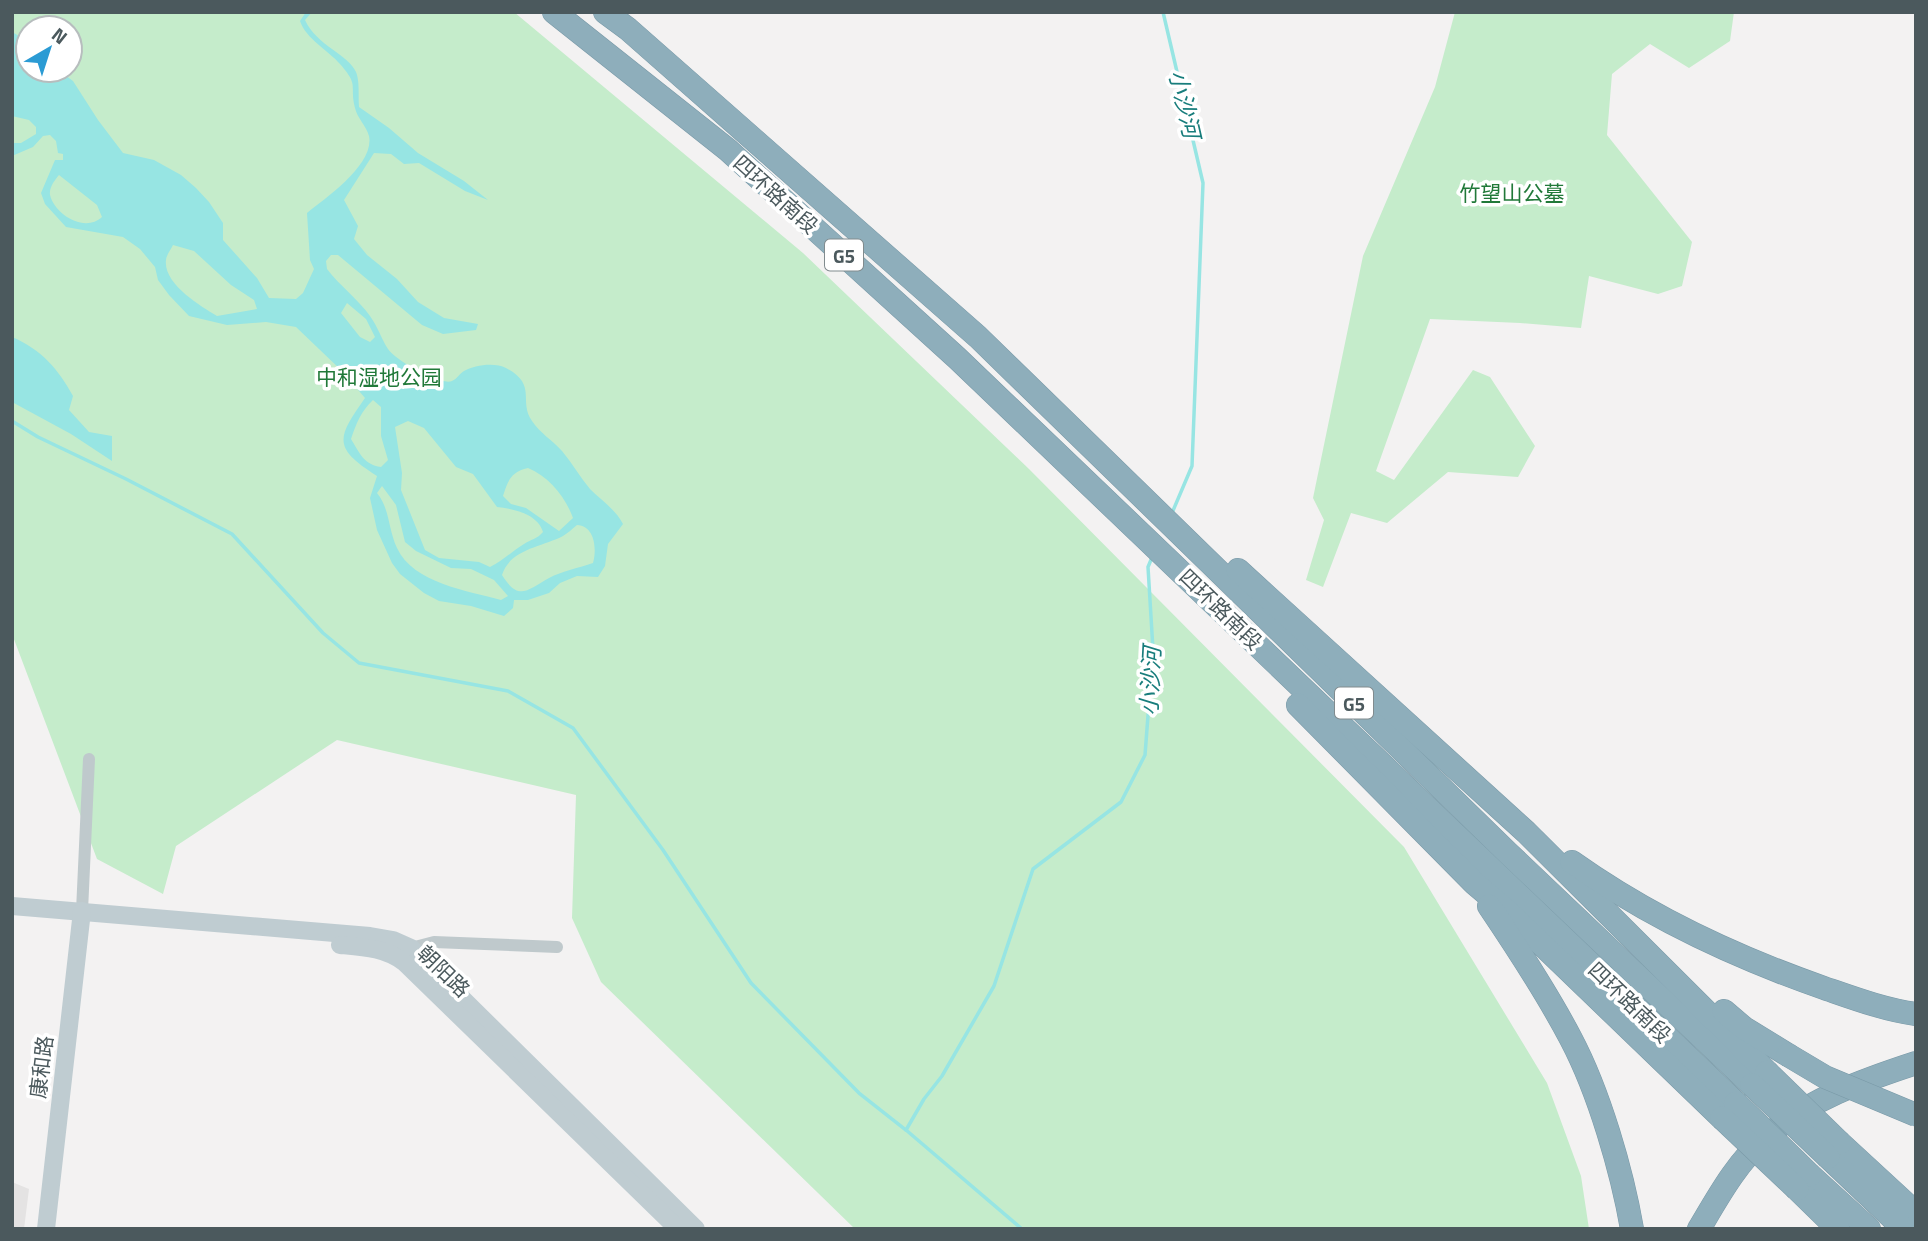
<svg xmlns="http://www.w3.org/2000/svg" width="1928" height="1241" font-family="'Titillium Web','Noto Sans SC',sans-serif">
<style>
.education{fill:#e4e3e3}
.green{fill:#c5eccb;fill-rule:evenodd}
.water{fill:#97e5e3;fill-rule:evenodd}
.lines{fill:none;stroke-linecap:round;stroke-linejoin:round}
.stream{stroke:#97e5e3;stroke-width:3.5}
.highway-casing{stroke:#7999a7;stroke-width:24}
.street{stroke:#bfc9cc;stroke-width:12}
.secondary{stroke:#bfccd1;stroke-width:18}
.highway{stroke:#8eaebb;stroke-width:23}
.highway-bridge-casing{stroke:#7999a7;stroke-width:24;stroke-linecap:butt}
.highway-bridge{stroke:#8eaebb;stroke-width:23}
.labels{text-anchor:middle;dominant-baseline:central;stroke-width:7;stroke-linejoin:round;paint-order:stroke}
.shield{fill:#fff;stroke:#818b8e;stroke-width:2}
.shield-label{font-size:19px;font-weight:bold;fill:#4b595d}
.park-label{font-size:21px;fill:#217939;stroke:#fff}
.street-label{font-size:21px;fill:#4b595d;stroke:#fff}
.water-label{font-size:23px;font-style:italic;fill:#187d7c;stroke:#fff}
</style>
<rect width="100%" height="100%" fill="#f3f2f2"/>
<path class="education" d="M12,1182L29,1189L24,1229H12Z"/>
<g class="green">
<path d="M12,12H514L803,253L1029,469L1404,847L1547,1083L1581,1176L1589,1229H855L601,982L572,918L576,795L337,740L176,846L163,894L97,859L12,634ZM28,28H70V70H28Z"/>
<path d="M1455,12H1734L1730,41L1689,68L1650,44L1612,74L1607,135L1692,242L1682,286L1658,294L1589,276L1581,328L1520,323L1430,319L1376,471L1394,480L1473,370L1490,377L1535,446L1518,477L1448,472L1387,523L1351,513L1323,587L1306,580L1324,520L1313,498L1363,256L1435,87Z"/>
</g>
<g class="water">
<path d="M306,12H312L305,20C317,46 348,54 356,72C360,82 358,96 359,107L389,128L418,153L464,181L488,200L465,191L419,163L404,164L391,154L374,153L344,200L358,226L354,239L367,255L397,279L418,302L444,318L478,324L476,330L443,334L422,325L338,255H331L326,261L327,269C340,286 358,299 370,316C378,327 381,338 388,349C395,360 440,386 452,381C457,379 460,373 464,371C474,365 495,362 506,368C538,385 518,401 532,421C540,433 552,440 562,451C572,463 580,477 590,489C601,500 616,510 623,524L608,544L605,566L598,577L577,576L560,583L549,593L528,600H514L513,608L504,616L471,606L439,601L424,593L400,574L392,563L377,530L370,498L377,476C333,448 336,439 365,398L342,371L296,327L266,322L227,325L189,316L169,295L158,280L155,267L140,249L123,237L66,227L45,204L41,193L55,160H63V154L58,153L56,141L50,135L43,136L33,147L12,156V143H21L36,134V127L29,120L12,116V32L28,41V70H58L73,81L98,120L123,153L154,160L181,175L196,188L209,202L223,223V240L257,278L269,298L296,299L303,293L314,269L310,260L307,213C326,198 375,164 369,136C366,125 357,118 355,108C349,84 360,87 340,64C328,50 306,39 300,21ZM59,175L97,205L102,217C85,233 55,215 50,195C49,187 55,180 59,175ZM173,245L194,251L231,285L254,300L257,309L217,316C201,306 163,284 166,260C166,256 171,249 173,245ZM347,303L366,319L375,337L370,342L360,337L341,313ZM373,400L381,407V436L388,460L381,467C364,465 359,452 351,439C356,424 361,411 373,400ZM408,421L424,428L456,467L473,474L497,507C514,509 538,514 543,532C537,539 532,539 524,544C512,551 503,561 490,567L479,562L439,558L425,550L401,490L402,473L395,427ZM528,468C549,477 565,496 573,518L559,531L526,508L511,504L503,496C508,480 511,472 528,468ZM382,486L396,505L405,542L416,551L451,568L471,569L494,580L508,596L501,600C468,591 413,583 397,548C388,529 390,509 377,493ZM577,525C595,526 597,549 593,563C579,568 562,571 549,578C527,590 519,602 502,575C510,549 542,547 563,536C568,533 572,529 577,525Z"/>
<path d="M12,337C41,349 59,370 73,396L69,410L89,432L112,436V461L71,434L12,402Z"/>
</g>
<g class="lines">
<g class="stream">
<path d="M1163,12L1203,183L1192,466L1172,513"/>
<path d="M12,421L38,437L126,479L232,534L323,633L359,663L508,691L573,728L663,850L751,983L859,1093L906,1130"/>
<path d="M1022,1229L906,1130L924,1099L942,1076L994,986L1033,869L1121,802L1145,755L1153,650L1148,567L1153,555"/>
</g>
<defs>
<g id="highway">
<path d="M554,12L728,150L957,358L1736,1103"/>
<path d="M605,12L628,29L978,337L1508,853L1752,1085"/>
<path d="M1238,570L1526,832L1767,1072"/>
<path d="M1298,705L1474,883L1507,911L1722,1118"/>
<path d="M1572,862C1648,916 1735,957 1824,988C1853,998 1885,1010 1916,1014"/>
<path d="M1489,906C1518,949 1547,993 1571,1039C1599,1092 1622,1171 1632,1229"/>
<path d="M1724,1011L1744,1028L1788,1055"/>
<path d="M1840,1143L1916,1213"/>
<path d="M1828,1157L1904,1229"/>
<path d="M1810,1175L1869,1229"/>
<path d="M1797,1189L1838,1229"/>
<path d="M1699,1229C1718,1197 1737,1162 1766,1137C1807,1100 1864,1080 1916,1063"/>
</g>
</defs>
<use href="#highway" class="highway-casing"/>
<g class="street">
<path d="M82,911L89,759"/>
<path d="M411,948L434,942L557,947"/>
</g>
<g class="secondary">
<path d="M12,906L370,936L393,940L411,948L696,1229"/>
<path d="M340,945C363,947 386,948 405,963L678,1229"/>
<path d="M46,1229L82,911"/>
</g>
<use href="#highway" class="highway"/>
<defs>
<g id="highway-bridge">
<path d="M1788,1055L1825,1077L1916,1115"/>
<path d="M1767,1072L1840,1143"/>
<path d="M1752,1085L1828,1157"/>
<path d="M1736,1103L1810,1175"/>
<path d="M1722,1118L1797,1189"/>
</g>
</defs>
<use href="#highway-bridge" class="highway-bridge-casing"/>
<use href="#highway-bridge" class="highway-bridge"/>
</g>
<g class="labels">
<g class="shield">
<rect x="825" y="239.5" width="38" height="31" rx="5"/>
<rect x="1335" y="687.5" width="38" height="31" rx="5"/>
</g>
<g class="shield-label">
<text x="844" y="255">G5</text>
<text x="1354" y="703">G5</text>
</g>
<g class="park-label">
<text x="1512" y="193">竹望山公墓</text>
<text x="379" y="377">中和湿地公园</text>
</g>
<g class="street-label">
<text transform="translate(776 194) rotate(42)">四环路南段</text>
<text transform="translate(1221 609) rotate(44)">四环路南段</text>
<text transform="translate(444 971) rotate(44)">朝阳路</text>
<text transform="translate(1630 1002) rotate(44)">四环路南段</text>
<text transform="translate(41 1067) rotate(-83)">康和路</text>
</g>
<g class="water-label">
<text transform="translate(1185 104) rotate(77)">小沙河</text>
<text transform="translate(1150 681) rotate(-87)">小沙河</text>
</g>
</g>
<rect width="1928" height="1241" fill="none" stroke="#4b595d" stroke-width="28"/>
<g transform="translate(49 49) rotate(39)"><circle r="33" fill="#ffffff" stroke="#b7bdbe" stroke-width="2"/>
<path d="M0-5L12 26L0 18L-12 26Z" fill="#2b9bd4"/>
<text y="-10" font-size="19" font-weight="bold" text-anchor="middle" fill="#4b595d">N</text>
</g>
</svg>
